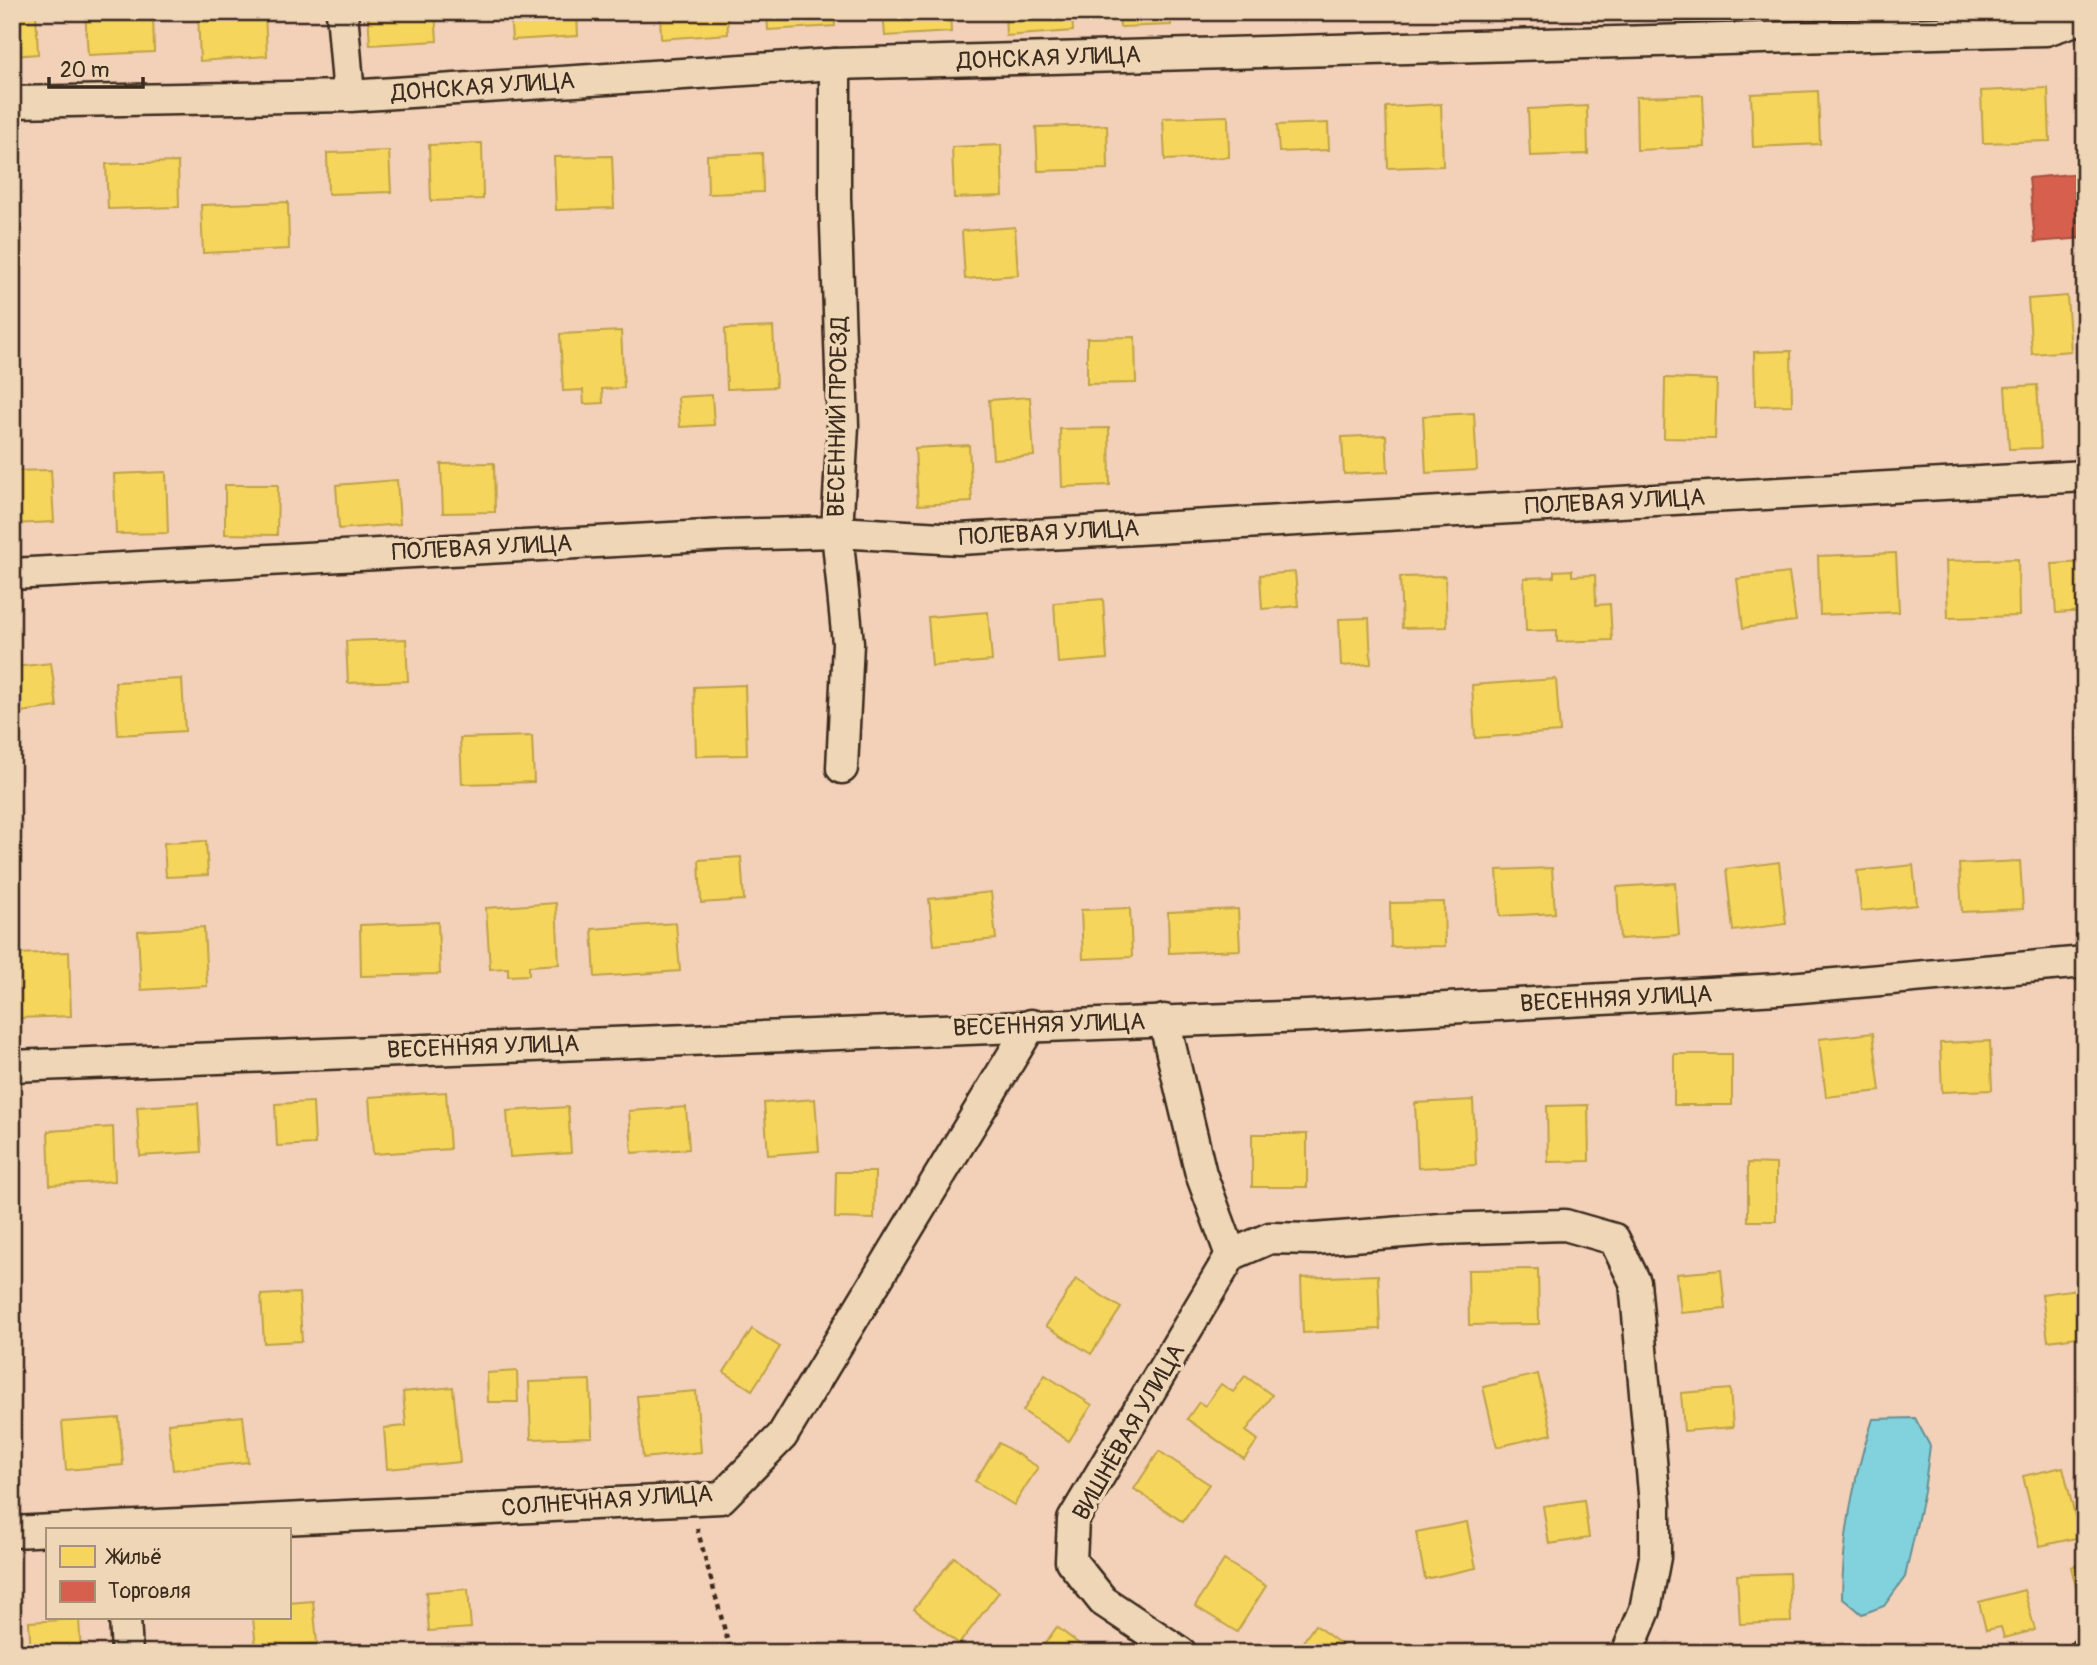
<svg xmlns="http://www.w3.org/2000/svg" width="2097" height="1665" font-family="Pangolin,sans-serif">
<style>
.water{fill:#82d2de;stroke:#668f91;stroke-width:2}
.homes{fill:#f6d55c;stroke:#bea249;stroke-width:2}
.shops{fill:#d6604d;stroke:#a8503f;stroke-width:2}
.lines{fill:none;stroke-linecap:round;stroke-linejoin:round}
.minor-casing{stroke:#3b2a1e;stroke-width:35}
.path{stroke:#3b2a1e;stroke-width:4.5;stroke-dasharray:5 5;stroke-linecap:butt}
.minor{stroke:#eed6b6;stroke-width:30}
.labels{text-anchor:middle;dominant-baseline:central;stroke-width:7;stroke-linejoin:round;paint-order:stroke}
.street-label{font-size:24px;fill:#3b2a1e;stroke:#eed6b6}
</style>
<rect width="100%" height="100%" fill="#f3d0b8"/>
<filter id="ink" filterUnits="userSpaceOnUse"><feTurbulence type="fractalNoise" baseFrequency=".0143" numOctaves="2"/><feDisplacementMap in="SourceGraphic" scale="14" xChannelSelector="R" yChannelSelector="G"/><feConvolveMatrix kernelMatrix="1 2 1 2 8 2 1 2 1" color-interpolation-filters="sRGB"/></filter>
<g filter="url(#ink)">
<path class="water" d="M1915,1418L1930,1446L1924,1491L1905,1577L1884,1606L1862,1614L1842,1597C1843,1535 1853,1477 1873,1419Z"/>
<g class="homes">
<path d="M12,12H36L38,54L12,56Z"/>
<path d="M85,12H153L154,52L88,55Z"/>
<path d="M198,12H265L267,56L200,61Z"/>
<path d="M368,12H435L437,41L370,45Z"/>
<path d="M510,12H577L578,36L512,40Z"/>
<path d="M660,12H727L728,34L661,39Z"/>
<path d="M767,12H834L835,26L768,30Z"/>
<path d="M883,12H950L951,32L885,36Z"/>
<path d="M1005,12H1072L1073,31L1006,36Z"/>
<path d="M1119,12H1170L1171,25L1120,27Z"/>
<path d="M2048,88L2050,141L1983,143L1981,91Z"/>
<path d="M1818,91L1820,144L1753,147L1751,94Z"/>
<path d="M1703,95L1705,147L1637,150L1636,97Z"/>
<path d="M1441,104L1443,166L1388,168L1386,107Z"/>
<path d="M1587,106L1588,154L1530,156L1528,109Z"/>
<path d="M1228,116L1229,157L1165,160L1163,118Z"/>
<path d="M1328,123L1329,150L1279,152L1277,125Z"/>
<path d="M1107,125L1108,169L1038,171L1036,127Z"/>
<path d="M482,143L483,199L431,201L429,145Z"/>
<path d="M1001,145L1003,196L954,198L952,147Z"/>
<path d="M389,151L391,192L328,194L327,153Z"/>
<path d="M762,153L763,192L708,194L707,155Z"/>
<path d="M612,156L614,208L556,210L554,157Z"/>
<path d="M178,162L179,207L108,209L106,164Z"/>
<path d="M288,202L289,249L203,253L201,205Z"/>
<path d="M1015,227L1018,275L965,279L962,231Z"/>
<path d="M2067,296L2071,351L2032,354L2028,299Z"/>
<path d="M773,327L776,387L727,389L725,329Z"/>
<path d="M621,331L624,388L602,389L603,403L584,404L583,390L563,391L560,334Z"/>
<path d="M1135,337L1136,383L1087,384V338Z"/>
<path d="M1791,351L1792,405L1755,406L1754,352Z"/>
<path d="M1665,378L1717,380L1715,439L1664,438Z"/>
<path d="M2037,385L2041,448L2009,449L2005,387Z"/>
<path d="M712,395L714,425L680,427L678,397Z"/>
<path d="M1030,397L1034,456L993,459L989,400Z"/>
<path d="M1474,413L1477,470L1426,473L1423,416Z"/>
<path d="M1109,428L1110,485L1062,487L1060,429Z"/>
<path d="M1386,435L1388,472L1344,474L1342,437Z"/>
<path d="M969,445L972,502L918,505L915,448Z"/>
<path d="M494,463L495,512L443,513L441,464Z"/>
<path d="M51,470L54,522L12,524V471Z"/>
<path d="M166,472L168,533L116,534L114,474Z"/>
<path d="M397,480L400,524L339,529L336,485Z"/>
<path d="M225,485H278L277,535L225,534Z"/>
<path d="M1896,553L1899,612L1820,615L1818,556Z"/>
<path d="M2018,559L2019,616L1948,618L1946,561Z"/>
<path d="M2085,562V611L2056,613L2052,564Z"/>
<path d="M1572,570V576L1595,575L1596,605L1610,604L1612,640L1557,642V630L1526,631L1524,578L1554,577V571Z"/>
<path d="M1295,572L1298,606L1262,609L1260,575Z"/>
<path d="M1789,573L1796,621L1743,628L1737,579Z"/>
<path d="M1445,576L1447,627L1402,628L1400,577Z"/>
<path d="M1103,599L1107,659L1058,663L1054,603Z"/>
<path d="M988,612L992,661L932,666L928,617Z"/>
<path d="M1369,618L1371,664L1341,666L1339,619Z"/>
<path d="M406,639L408,681L348,683L346,641Z"/>
<path d="M51,663L57,707L21,712L15,667Z"/>
<path d="M182,679L185,731L118,735L115,682Z"/>
<path d="M1556,679L1560,732L1475,738L1472,685Z"/>
<path d="M745,685L747,755L696,756L694,687Z"/>
<path d="M532,736L534,782L462,784L460,738Z"/>
<path d="M206,841L208,875L166,877L164,843Z"/>
<path d="M741,857L744,900L701,903L699,860Z"/>
<path d="M2020,861L2023,909L1962,912L1959,864Z"/>
<path d="M1779,862L1786,924L1733,931L1726,869Z"/>
<path d="M1913,865L1917,905L1861,911L1857,871Z"/>
<path d="M1552,868L1555,913L1500,916L1497,870Z"/>
<path d="M1675,883L1679,935L1620,939L1617,887Z"/>
<path d="M991,892L996,939L934,945L929,899Z"/>
<path d="M1444,902L1445,946L1391,947L1390,903Z"/>
<path d="M556,903L559,964L529,966V975L508,976V968L490,969L486,908Z"/>
<path d="M1130,908L1132,957L1083,959L1081,910Z"/>
<path d="M1238,909L1240,950L1169,953L1168,912Z"/>
<path d="M438,922L440,974L361,976L360,925Z"/>
<path d="M676,923L680,971L595,977L592,929Z"/>
<path d="M204,927L207,986L141,990L138,931Z"/>
<path d="M69,952L71,1016L19,1018L16,954Z"/>
<path d="M1873,1033L1880,1091L1826,1097L1819,1039Z"/>
<path d="M1990,1041L1992,1090L1942,1092L1940,1043Z"/>
<rect x="1674" y="1054" width="58" height="51"/>
<path d="M446,1092L450,1149L373,1154L369,1097Z"/>
<path d="M815,1099L819,1151L768,1155L764,1103Z"/>
<path d="M1473,1100L1476,1165L1418,1168L1415,1103Z"/>
<path d="M313,1102L315,1144L277,1146L275,1104Z"/>
<path d="M198,1103L201,1152L140,1156L137,1107Z"/>
<path d="M1588,1105L1589,1161L1548,1162L1547,1106Z"/>
<path d="M568,1107L571,1153L510,1157L507,1111Z"/>
<path d="M686,1107L689,1149L632,1153L629,1111Z"/>
<path d="M113,1127L115,1181L50,1185L48,1131Z"/>
<rect x="1252" y="1134" width="55" height="53"/>
<path d="M1748,1163L1776,1164V1221H1748Z"/>
<path d="M836,1172H875L874,1219L835,1218Z"/>
<path d="M1538,1269L1539,1324L1469,1325L1468,1270Z"/>
<path d="M1721,1270L1725,1309L1681,1313L1677,1274Z"/>
<path d="M1378,1275L1380,1329L1303,1333L1301,1278Z"/>
<path d="M1076,1279L1121,1308L1091,1354L1046,1326Z"/>
<path d="M2085,1288V1336L2048,1341L2042,1294Z"/>
<path d="M299,1293L302,1341L264,1343L261,1295Z"/>
<path d="M752,1329L780,1347L752,1390L724,1372Z"/>
<path d="M517,1371L518,1402H488L487,1373Z"/>
<path d="M1538,1374L1552,1434L1497,1447L1483,1387Z"/>
<path d="M1045,1375L1092,1405L1069,1441L1023,1411Z"/>
<path d="M1245,1376L1272,1395L1246,1431L1258,1440L1244,1459L1187,1419L1199,1402L1205,1406L1221,1384L1233,1392Z"/>
<path d="M590,1380L592,1437L531,1439L529,1382Z"/>
<path d="M453,1387L460,1462L387,1469L384,1428L406,1426L403,1392Z"/>
<path d="M1730,1389L1733,1427L1684,1431L1681,1393Z"/>
<path d="M696,1391L701,1452L643,1458L637,1396Z"/>
<path d="M243,1416L248,1462L173,1470L168,1423Z"/>
<path d="M119,1418L123,1465L66,1470L62,1422Z"/>
<path d="M999,1443L1038,1467L1014,1505L975,1481Z"/>
<path d="M1159,1451L1209,1484L1183,1522L1134,1489Z"/>
<path d="M2063,1467L2080,1537L2040,1546L2023,1476Z"/>
<path d="M1584,1500L1589,1538L1549,1544L1543,1506Z"/>
<path d="M1467,1522L1476,1568L1425,1579L1416,1532Z"/>
<path d="M954,1557L999,1592L959,1644L914,1609Z"/>
<path d="M1224,1560L1266,1586L1237,1632L1195,1606Z"/>
<path d="M2085,1563V1618H2084L2071,1567Z"/>
<path d="M1789,1573L1791,1622L1740,1624L1737,1575Z"/>
<path d="M468,1589L471,1628L429,1631L426,1592Z"/>
<path d="M2024,1590L2035,1630L2004,1638L2001,1627L1986,1630L1979,1602Z"/>
<path d="M313,1601L317,1643L256,1648L253,1618H289V1603Z"/>
<path d="M79,1619L81,1653H31L29,1622Z"/>
<path d="M1315,1625L1353,1653H1295Z"/>
<path d="M1057,1627L1091,1653H1038Z"/>
</g>
<path class="shops" d="M2081,173L2085,238L2035,242L2029,178Z"/>
<g class="lines">
<defs>
<g id="minor">
<path d="M342,12L349,96"/>
<path d="M835,64V197L843,426L837,532L848,643L842,768"/>
<path d="M12,102L349,96L835,64L2046,30L2085,17"/>
<path d="M12,574L725,535L837,532L959,539L2085,476"/>
<path d="M1164,1020L1201,1174L1231,1255L1270,1238L1314,1239L1441,1229L1565,1225L1614,1239L1635,1282L1655,1504V1557L1645,1610L1627,1653"/>
<path d="M12,1066L1307,1016L1778,989L2085,962"/>
<path d="M12,1532L721,1498L782,1436L1031,1025"/>
<path d="M125,1618L127,1653"/>
<path d="M1181,1653L1103,1601L1071,1561L1073,1520L1231,1255"/>
<path d="M2084,1653H2085"/>
</g>
</defs>
<use href="#minor" class="minor-casing"/>
<path class="path" d="M697,1528L731,1653"/>
<use href="#minor" class="minor"/>
</g>
</g>
<g class="labels">
<g class="street-label">
<text transform="translate(1049 58) rotate(-2)">ДОНСКАЯ УЛИЦА</text>
<text transform="translate(483 87) rotate(-4)">ДОНСКАЯ УЛИЦА</text>
<text transform="translate(838 417) rotate(-89)">ВЕСЕННИЙ ПРОЕЗД</text>
<text transform="translate(1615 502) rotate(-3)">ПОЛЕВАЯ УЛИЦА</text>
<text transform="translate(1049 533) rotate(-3)">ПОЛЕВАЯ УЛИЦА</text>
<text transform="translate(482 548) rotate(-3)">ПОЛЕВАЯ УЛИЦА</text>
<text transform="translate(1616 999) rotate(-3)">ВЕСЕННЯЯ УЛИЦА</text>
<text transform="translate(1049 1025) rotate(-2)">ВЕСЕННЯЯ УЛИЦА</text>
<text transform="translate(483 1047) rotate(-2)">ВЕСЕННЯЯ УЛИЦА</text>
<text transform="translate(1129 1432) rotate(-60)">ВИШНЁВАЯ УЛИЦА</text>
<text transform="translate(607 1501) rotate(-4)">СОЛНЕЧНАЯ УЛИЦА</text>
</g>
</g>
<rect width="2097" height="1665" fill="none" stroke="#eed6b6" stroke-width="42"/>
<rect x="21" y="21" width="2055" height="1623" fill="none" stroke="#3b2a1e" stroke-width="2.5" filter="url(#ink)"/>
<rect x="46" y="1528" width="245" height="91" fill="#eed6b6" stroke="#a69179" stroke-width="2"/>
<rect x="60" y="1546" width="35" height="21" fill="#f6d55c" stroke="#a69179" stroke-width="2"/>
<text x="108" y="1564" font-size="21" fill="#3b2a1e">Жильё</text>
<rect x="60" y="1581" width="35" height="21" fill="#d6604d" stroke="#a69179" stroke-width="2"/>
<text x="108" y="1598" font-size="21" fill="#3b2a1e">Торговля</text>
<path d="M49 77v10h94v-10" fill="none" stroke="#3b2a1e" stroke-width="3.5"/>
<text x="60" y="77" font-size="21" fill="#3b2a1e" stroke="#eed6b6" stroke-width="5" paint-order="stroke">20 m</text>
</svg>
